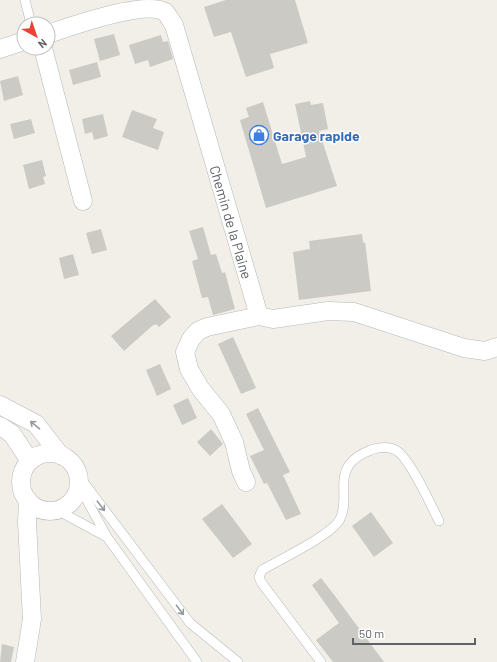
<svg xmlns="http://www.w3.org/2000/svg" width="497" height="662" font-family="Barlow,sans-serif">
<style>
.building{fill:#cccac5}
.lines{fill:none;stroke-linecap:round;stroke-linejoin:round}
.service-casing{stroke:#b5b8bc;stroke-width:10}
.minor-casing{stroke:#b5b8bc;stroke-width:19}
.service{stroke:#fff;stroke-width:9}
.minor{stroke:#fff;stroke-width:18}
.oneway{stroke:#979a9d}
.labels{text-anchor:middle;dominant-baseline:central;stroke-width:3;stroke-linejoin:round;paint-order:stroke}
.shop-label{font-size:14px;font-weight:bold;fill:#366cbe;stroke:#fff;text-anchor:start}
.street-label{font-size:14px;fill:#5f6368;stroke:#fff}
</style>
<rect width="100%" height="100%" fill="#f1efe8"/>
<g class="building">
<path d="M226,0H295L308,43L270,54L274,68L246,77L231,32L214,37L204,7Z"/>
<path d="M114,34L120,55L100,61L94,39Z"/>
<path d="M161,35L163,42L168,41L173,59L150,67L148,60L135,64L129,45Z"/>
<path d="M97,62L101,77L73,85L69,70Z"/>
<path d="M18,76L23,95L4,101L0,81Z"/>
<path d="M310,101L311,105L323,103L328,129L319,131L337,186L266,208L240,120L249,117L246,108L263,102L282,164L306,157L295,104Z"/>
<path d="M132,110L157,119L153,128L164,132L158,150L122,137Z"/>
<path d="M103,114L108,136L94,140L92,132L85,134L82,119Z"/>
<path d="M31,119L35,133L14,139L10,124Z"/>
<path d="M42,160L46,176L43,177L45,184L29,189L23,165Z"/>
<path d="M203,227L211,255L216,254L222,273L225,272L235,309L213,315L208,297L202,298L192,261L198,259L189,231Z"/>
<path d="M101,229L107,250L92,254L86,233Z"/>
<path d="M362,234L363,243L365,242L371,291L299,300L293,252L310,249L309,241Z"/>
<path d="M73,254L79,275L64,279L59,258Z"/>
<path d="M155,299L171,317L159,327L156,324L152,326L124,351L111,336Z"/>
<path d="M233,337L256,388L241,394L218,344Z"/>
<path d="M160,364L171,389L157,396L146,370Z"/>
<path d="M188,398L197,418L182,425L173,405Z"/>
<path d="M258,408L290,472L283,475L301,514L286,520L267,483L264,484L250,456L264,450L246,414Z"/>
<path d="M211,429L223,444L210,456L197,442Z"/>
<path d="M222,504L252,544L233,558L202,519Z"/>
<path d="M371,512L393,543L374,557L352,526Z"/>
<path d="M321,578L335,596L384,662H333L316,640L339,623L312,585Z"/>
<path d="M2,644L14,647L11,662H0Z"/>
</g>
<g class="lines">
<defs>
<g id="service">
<path d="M25,0L31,24"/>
<path d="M78,475L190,623L238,662"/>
<path d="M78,484L107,537L197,662"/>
<path d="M57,510L107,537"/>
<path d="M321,662L261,582L259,577L262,570C281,559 332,535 340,519C349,502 338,481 349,465C354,458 363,453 371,450C378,447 390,446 397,451C410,459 431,505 439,521"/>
</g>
<g id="minor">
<path id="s1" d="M48,34C72,26 145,0 165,12C168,15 171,21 174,25L259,316"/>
<path d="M43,48L83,201"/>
<path d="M0,49L24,41"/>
<path d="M0,405L36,424L60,455"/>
<path d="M0,426L12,434L30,461"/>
<circle cx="50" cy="482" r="29"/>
<path d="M246,482L241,471L234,442L221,414L200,388L189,369L185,352L191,339L198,331L207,327L259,316L273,319L328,311L354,312L464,348L485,351L497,347"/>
<path d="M25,662L32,619L27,522L28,500"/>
</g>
</defs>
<use href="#service" class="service-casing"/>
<use href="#minor" class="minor-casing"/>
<use href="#service" class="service"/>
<use href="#minor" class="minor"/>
</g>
<defs><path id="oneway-shaft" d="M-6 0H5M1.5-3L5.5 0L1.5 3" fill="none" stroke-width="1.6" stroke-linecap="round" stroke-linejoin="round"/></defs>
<g class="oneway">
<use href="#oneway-shaft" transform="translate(35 425) rotate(-140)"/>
<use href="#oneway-shaft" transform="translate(101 506) rotate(53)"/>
<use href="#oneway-shaft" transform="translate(180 610) rotate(53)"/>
</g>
<defs>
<symbol id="shop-ring" viewBox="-11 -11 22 22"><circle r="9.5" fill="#fff" stroke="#3f7fe0" stroke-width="1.5"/><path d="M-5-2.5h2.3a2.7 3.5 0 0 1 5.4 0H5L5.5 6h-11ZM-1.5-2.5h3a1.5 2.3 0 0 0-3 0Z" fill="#3f7fe0"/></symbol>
</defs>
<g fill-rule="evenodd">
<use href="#shop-ring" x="248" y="124" width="22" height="22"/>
</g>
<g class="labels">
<g class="shop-label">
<text x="273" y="135">Garage rapide</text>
</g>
<g class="street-label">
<text stroke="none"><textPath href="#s1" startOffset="342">Chemin de la Plaine</textPath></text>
</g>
</g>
<g transform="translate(36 36) rotate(140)"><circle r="19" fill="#ffffff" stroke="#bfc1c3"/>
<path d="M0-3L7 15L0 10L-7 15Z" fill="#ea4335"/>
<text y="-6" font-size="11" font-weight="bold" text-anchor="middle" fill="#5f6368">N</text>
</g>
<path d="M353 638v6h122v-6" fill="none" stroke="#5f6368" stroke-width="2"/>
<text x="359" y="638" font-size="12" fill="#5f6368" stroke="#ffffff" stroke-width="3" paint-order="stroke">50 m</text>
</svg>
